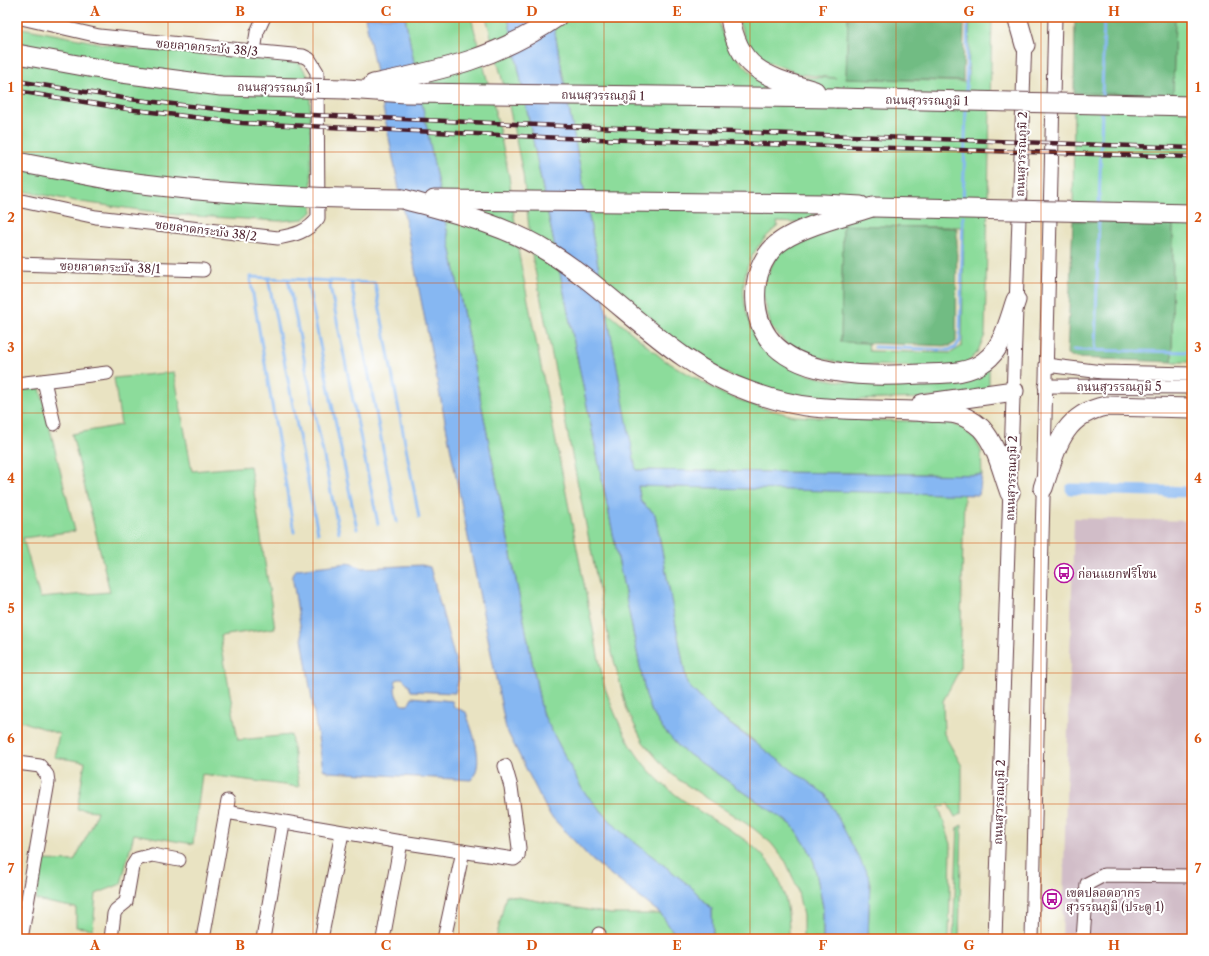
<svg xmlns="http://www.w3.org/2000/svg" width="1209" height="956" font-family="'Libre Caslon Text','Noto Serif Thai',serif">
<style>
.industrial{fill:#d1bdc8}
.green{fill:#8cdc9b;stroke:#6b7e63;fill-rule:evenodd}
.forest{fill:#71bc83;stroke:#5e6e57}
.water{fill:#86b7f2;stroke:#686b8e}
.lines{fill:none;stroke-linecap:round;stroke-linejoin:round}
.stream{stroke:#86b7f2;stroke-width:3}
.canal{stroke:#86b7f2;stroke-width:11}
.minor-casing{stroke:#623c42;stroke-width:15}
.highway-casing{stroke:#623c42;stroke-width:21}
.minor{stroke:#fff;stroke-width:13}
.highway{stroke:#fff;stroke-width:19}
.rail-casing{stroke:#4a1f2b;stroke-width:4.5}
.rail{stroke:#fff;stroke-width:3;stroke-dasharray:9;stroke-linecap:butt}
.highway-bridge-casing{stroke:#623c42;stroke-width:21;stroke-linecap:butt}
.highway-bridge{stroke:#fff;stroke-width:19}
.grid{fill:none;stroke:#d8530f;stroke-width:1;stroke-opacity:0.55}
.labels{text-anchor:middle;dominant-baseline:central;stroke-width:4;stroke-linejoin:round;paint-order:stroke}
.street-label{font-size:12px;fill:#4a1f2b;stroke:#fff}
.poi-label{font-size:12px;fill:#4a1f2b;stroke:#fff;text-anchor:start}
.neatline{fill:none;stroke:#d8530f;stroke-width:1.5}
.grid-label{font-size:13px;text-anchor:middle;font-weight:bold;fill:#d8530f}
</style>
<rect width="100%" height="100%" fill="#fff"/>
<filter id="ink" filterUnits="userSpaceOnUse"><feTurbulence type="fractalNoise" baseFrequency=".025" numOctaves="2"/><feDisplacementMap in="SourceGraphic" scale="8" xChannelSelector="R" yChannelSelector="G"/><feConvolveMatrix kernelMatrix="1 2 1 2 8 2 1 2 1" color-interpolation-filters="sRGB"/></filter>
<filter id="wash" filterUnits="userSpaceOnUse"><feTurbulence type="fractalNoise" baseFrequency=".012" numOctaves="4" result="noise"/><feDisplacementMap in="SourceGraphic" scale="16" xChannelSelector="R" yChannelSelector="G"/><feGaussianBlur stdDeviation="0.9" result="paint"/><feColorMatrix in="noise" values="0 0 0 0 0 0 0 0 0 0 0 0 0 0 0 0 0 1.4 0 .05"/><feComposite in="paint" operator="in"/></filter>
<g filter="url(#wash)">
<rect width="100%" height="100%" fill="#e9e3c2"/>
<path class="industrial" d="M1074,518L1192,521V939H1062Z"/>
<g class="green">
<path d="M405,17H471L495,110L509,176L519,255L604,685C618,724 632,757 664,785C725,839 791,837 789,939H713L712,909L690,886L619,830L583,791L542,712Z"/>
<path d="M486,17H508L646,696L652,712L662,728L681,749L792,825L808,848L814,862L823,907V939H803V916L797,887L786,862L771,843L753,828L679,780L667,770L643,742L627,710L610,645L532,255L523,174L509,106Z"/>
<path d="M569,17H718C725,47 733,55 755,76L836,78L800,74L766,61L748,46L737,17H848L846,78L968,82L970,17H992L985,335L977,353L967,363L952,368L845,364L806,354L786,343L771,327L761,287L780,249L839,225L777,222L778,226C756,244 741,268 744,297C752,380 833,384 900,384C934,385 961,390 989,366V392L924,398L846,400L812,398L771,391L733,377L675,345L601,282L554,27ZM843,226L964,227L962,346L951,353L869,351L868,343L841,341Z"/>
<path d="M1175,17H1192V362H1172L1173,224L1073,221L1074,93L1173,95Z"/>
<path d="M17,27L120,47L299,63L307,74L310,99L312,212L304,219L279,221L177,215L81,202L17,190Z"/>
<path d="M607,312L664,360L725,395L763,408L794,416L870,420L948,422L962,428L975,439L981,451L982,475L635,470Z"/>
<path d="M174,372L192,471L250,466L275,628L220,636L238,740L291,735L299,787L202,774L193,844L134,834L121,884L96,894L93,929L76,927V908L36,900L41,860L74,861L92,826L97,811L77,809L85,762L54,757L59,734L18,720L17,716V390L40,388L75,531L23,538L40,598L110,592L72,434L121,425L114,378Z"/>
<path d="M638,486L964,494L960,669L943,701L944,734L962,766V814L955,817L948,804L939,807L951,844L949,939H868L870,879L753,740L716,714L687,684L655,514L641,502Z"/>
<path d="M962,825L959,939H953L958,827Z"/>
<path d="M506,895L610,914H661L676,936V939H496Z"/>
</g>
<g class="forest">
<path d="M848,17H964L963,81L846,78Z"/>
<path d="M1075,17H1175L1173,95L1074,93Z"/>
<path d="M1073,221L1173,224L1172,362L1076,358L1067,354Z"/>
<path d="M843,225L957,228L956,342L950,346L841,342Z"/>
</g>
<g class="water">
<path d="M365,17H405L542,712L583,791L619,830L690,886L712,909L713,939H676V936L661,914L592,860L549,814L506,729Z"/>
<path d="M508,17H552L636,470L982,475L979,495L638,486L641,502L655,514L687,684L716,714L826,795L870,879L868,939H823V907L814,862L808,848L792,825L681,749L662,728L652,712L646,696Z"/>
<path d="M349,563L363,568L422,565L430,567L455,659L459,678L455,693L411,691L408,684L402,678L396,680C394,691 395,697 403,705H408L412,697L452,701L454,707L466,712C472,732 486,763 471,780L328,772L323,769L292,575L297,569Z"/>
</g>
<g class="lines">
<g class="stream">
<path d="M966,95L968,17"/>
<path d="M1102,98L1104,17"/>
<path d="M963,203L966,108"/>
<path d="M1099,206L1102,110"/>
<path d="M268,278L318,533"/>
<path d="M288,279L339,532"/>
<path d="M307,280L357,529"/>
<path d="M329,281L378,524"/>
<path d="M351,282L397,522"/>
<path d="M874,347L949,350L955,348L960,341L963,216"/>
<path d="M1073,350L1192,352"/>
<path d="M1095,350L1099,218"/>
<path d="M294,532L250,277L375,283L419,517"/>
</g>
<path class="canal" d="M1071,489L1192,492"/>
</g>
</g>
<g filter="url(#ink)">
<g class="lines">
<defs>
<g id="minor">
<path d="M17,17L99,36L303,56L309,59L317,72L318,218C308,232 294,235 278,238L96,217L17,200"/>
<path d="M254,51L257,32L264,17"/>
<path d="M17,264L203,270"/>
<path d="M1046,365L1102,372L1192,374"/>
<path d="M44,381L54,424"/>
<path d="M17,384L107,373"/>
<path d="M1045,386L1192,387"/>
<path d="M17,763L40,766L47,775L48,782L21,939"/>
<path d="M226,812L401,842L514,859L518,856L519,848L511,787L505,766"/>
<path d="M111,939L114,914L116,910L126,902L132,867L137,859L152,855L179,860"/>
<path d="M203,939L228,801"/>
<path d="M263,939L283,823"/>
<path d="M321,939L342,833"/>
<path d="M383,939L401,842"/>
<path d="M444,939L463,851"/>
<path d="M598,939L599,934"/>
<path d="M995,939L1025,37"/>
<path d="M1032,939L1055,17"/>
<path d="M1083,939L1087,884L1104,875L1192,876"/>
</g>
<g id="highway">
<path d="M730,17C738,71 768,77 815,91"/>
<path d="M1017,17L1025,45"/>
<path d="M17,54L122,73"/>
<path d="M373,84C443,70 498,58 557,17"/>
<path d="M346,89L406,93L836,98"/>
<path d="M17,162L107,179"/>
<path d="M403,199C454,213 504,224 550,253C619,296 672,365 751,392C771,399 793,405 814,407C851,411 889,409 928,412C937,413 947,412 956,414C965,416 974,422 981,428C997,445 1002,472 1010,493"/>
<path d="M434,200L823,204L861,206"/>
<path d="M873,207C846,215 794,228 775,246C759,262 754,282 756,304C763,380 865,377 921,374C941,373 968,375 985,361C1003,348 1009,320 1016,300"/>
<path d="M922,404L1014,391"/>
<path d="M1043,488C1056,450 1061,415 1106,406L1192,408"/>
</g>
</defs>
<use href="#minor" class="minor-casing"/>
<use href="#highway" class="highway-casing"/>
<use href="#minor" class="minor"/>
<use href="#highway" class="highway"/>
<defs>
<g id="rail">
<path d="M17,81L129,99L243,112L562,126L1192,148"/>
<path d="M17,91L127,109L242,123L563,138L1192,157"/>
</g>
</defs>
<use href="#rail" class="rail-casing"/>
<use href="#rail" class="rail"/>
<defs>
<g id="highway-bridge">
<path d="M122,73L221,86L346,89"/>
<path d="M836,98L1192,106"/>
<path d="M107,179C205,194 304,198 403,199"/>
<path d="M873,207L1192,214"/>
</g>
</defs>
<use href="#highway-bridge" class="highway-bridge-casing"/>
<use href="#highway-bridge" class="highway-bridge"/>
</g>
</g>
<path class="grid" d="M168,17V939M313,17V939M459,17V939M604,17V939M750,17V939M896,17V939M1041,17V939M17,152H1192M17,283H1192M17,413H1192M17,543H1192M17,673H1192M17,804H1192"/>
<defs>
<symbol id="bus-ring" viewBox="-11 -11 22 22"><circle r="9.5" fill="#fff" stroke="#b5179e" stroke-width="1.5"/><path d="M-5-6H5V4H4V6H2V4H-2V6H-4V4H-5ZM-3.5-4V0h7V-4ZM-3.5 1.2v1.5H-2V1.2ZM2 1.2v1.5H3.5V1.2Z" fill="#b5179e"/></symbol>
</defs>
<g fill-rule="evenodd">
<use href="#bus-ring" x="1053" y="562" width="22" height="22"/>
<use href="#bus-ring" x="1041" y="888" width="22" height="22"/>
</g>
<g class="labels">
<g class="street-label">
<text transform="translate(207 47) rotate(5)">ซอยลาดกระบัง 38/3</text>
<text transform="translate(279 87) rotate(1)">ถนนสุวรรณภูมิ 1</text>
<text transform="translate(603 95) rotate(1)">ถนนสุวรรณภูมิ 1</text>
<text transform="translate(927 100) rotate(1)">ถนนสุวรรณภูมิ 1</text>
<text transform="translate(1021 154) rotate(-88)">ถนนสุวรรณภูมิ 2</text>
<text transform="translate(206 230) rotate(7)">ซอยลาดกระบัง 38/2</text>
<text transform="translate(110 267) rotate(2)">ซอยลาดกระบัง 38/1</text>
<text x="1119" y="386">ถนนสุวรรณภูมิ 5</text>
<text transform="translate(1011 478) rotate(-88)">ถนนสุวรรณภูมิ 2</text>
<text transform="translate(999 802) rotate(-88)">ถนนสุวรรณภูมิ 2</text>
</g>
<g class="poi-label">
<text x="1078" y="573">ก่อนแยกฟรีโซน</text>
<text x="1066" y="892">เขตปลอดอากร<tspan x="1066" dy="14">สุวรรณภูมิ (ประตู 1)</tspan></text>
</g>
</g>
<rect width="1209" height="956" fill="none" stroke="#fff" stroke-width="44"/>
<rect x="22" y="22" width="1165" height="912" class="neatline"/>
<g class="grid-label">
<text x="95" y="16">A</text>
<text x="240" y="16">B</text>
<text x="386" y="16">C</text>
<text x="532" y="16">D</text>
<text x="677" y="16">E</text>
<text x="823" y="16">F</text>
<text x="969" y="16">G</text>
<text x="1114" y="16">H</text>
<text x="11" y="92">1</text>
<text x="1198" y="92">1</text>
<text x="11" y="222">2</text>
<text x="1198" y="222">2</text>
<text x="11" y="352">3</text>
<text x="1198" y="352">3</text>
<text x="11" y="483">4</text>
<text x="1198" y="483">4</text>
<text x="11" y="613">5</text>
<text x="1198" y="613">5</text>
<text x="11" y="743">6</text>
<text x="1198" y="743">6</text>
<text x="11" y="873">7</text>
<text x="1198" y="873">7</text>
<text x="95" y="950">A</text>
<text x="240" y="950">B</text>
<text x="386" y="950">C</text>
<text x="532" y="950">D</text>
<text x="677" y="950">E</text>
<text x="823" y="950">F</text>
<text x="969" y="950">G</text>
<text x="1114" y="950">H</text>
</g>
</svg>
